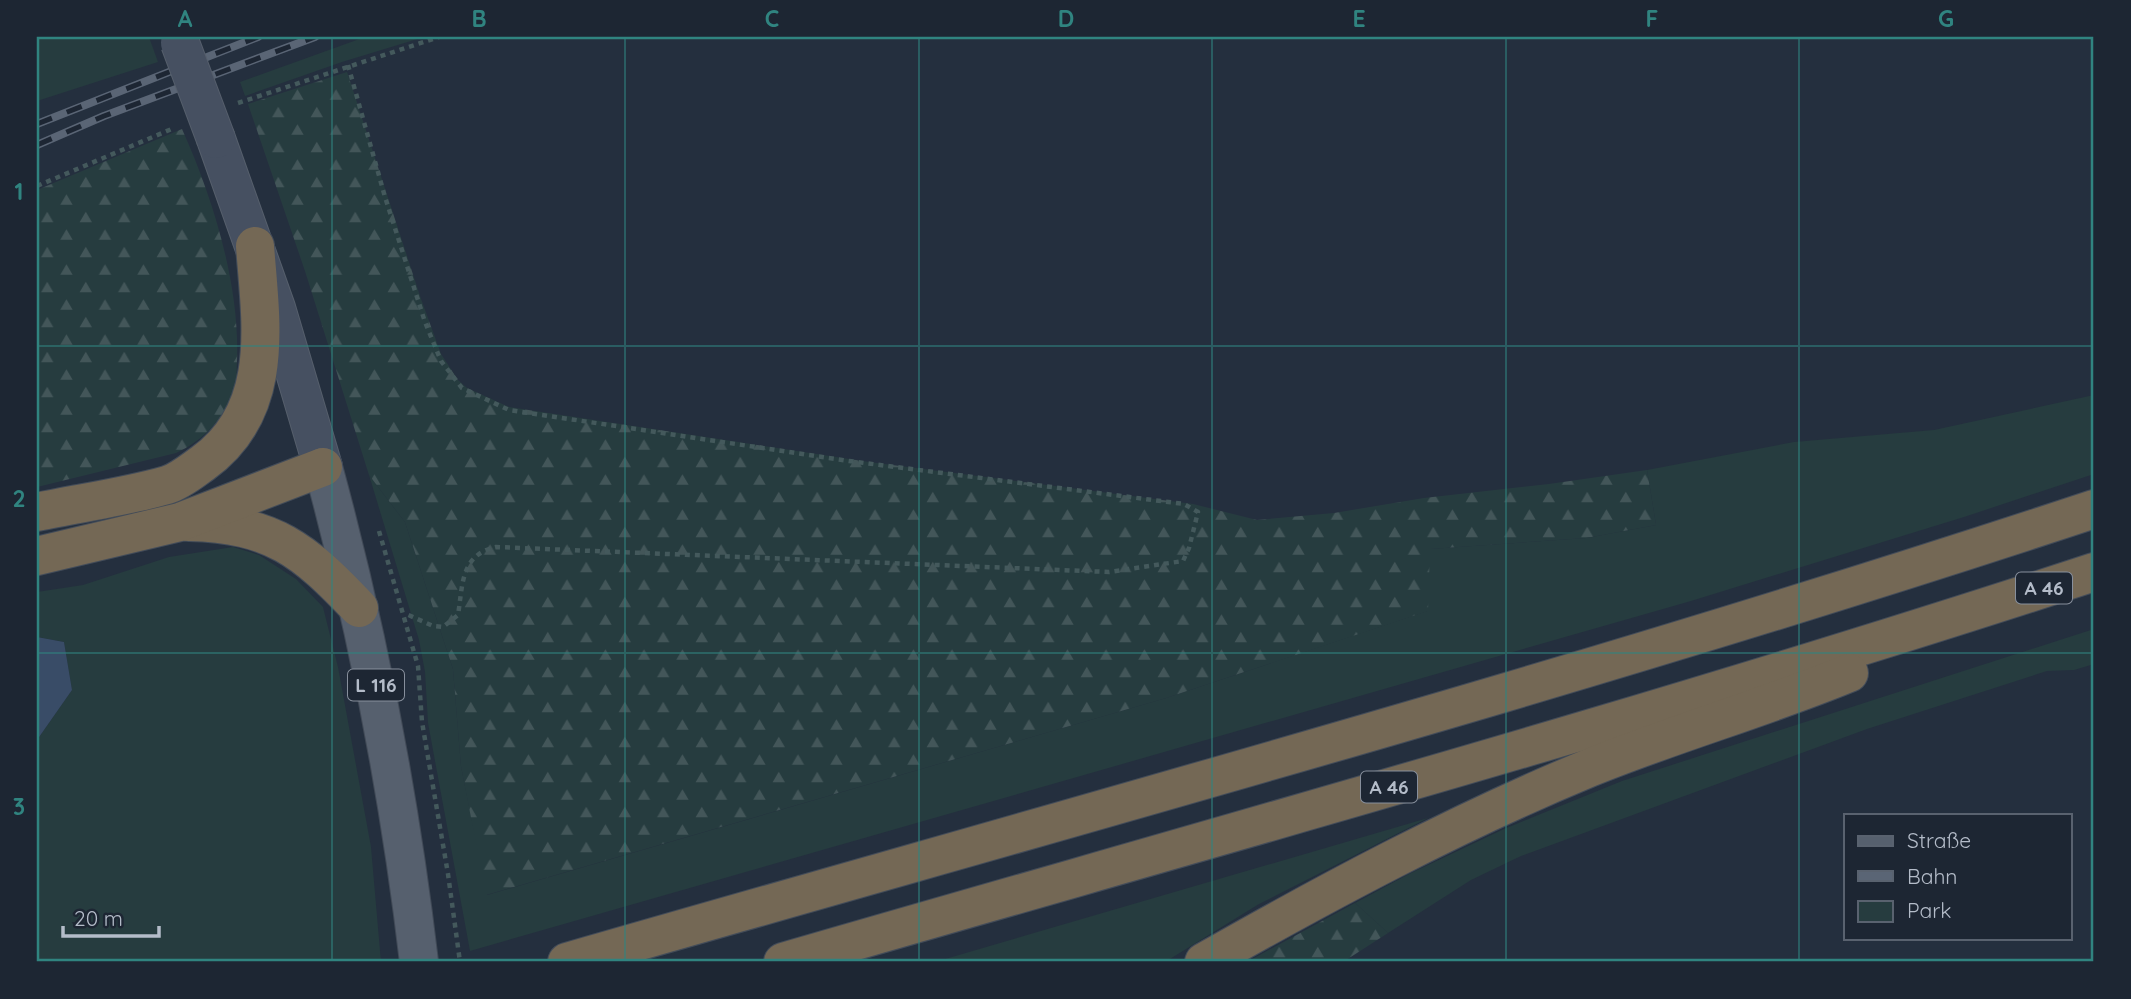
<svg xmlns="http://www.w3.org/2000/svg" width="2131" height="999" font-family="Quicksand,sans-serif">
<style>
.green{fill:#263c3f}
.forest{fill:url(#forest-firs)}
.water{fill:#394c67}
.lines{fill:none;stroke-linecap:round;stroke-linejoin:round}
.secondary-casing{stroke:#565f6c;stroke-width:40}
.primary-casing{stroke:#414a57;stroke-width:40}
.motorway-casing{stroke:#434c59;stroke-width:40}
.path{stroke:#44595c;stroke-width:4.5;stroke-dasharray:5 5;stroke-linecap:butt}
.secondary{stroke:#465061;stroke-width:38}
.primary{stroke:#56606e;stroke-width:38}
.motorway{stroke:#746855;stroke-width:38}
.rail-casing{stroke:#5a6575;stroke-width:8}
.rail{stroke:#1d2633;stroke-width:5;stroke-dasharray:16;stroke-linecap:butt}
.secondary-bridge-casing{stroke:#565f6c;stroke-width:40;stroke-linecap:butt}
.secondary-bridge{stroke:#465061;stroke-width:38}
.grid{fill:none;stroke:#308480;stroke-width:2;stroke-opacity:0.55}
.labels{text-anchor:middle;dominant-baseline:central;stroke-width:5;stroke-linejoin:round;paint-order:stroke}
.shield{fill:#1d2633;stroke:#878f9c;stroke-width:2}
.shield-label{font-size:19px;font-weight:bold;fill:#b4bcc9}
.neatline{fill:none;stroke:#308480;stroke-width:2.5}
.grid-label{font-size:23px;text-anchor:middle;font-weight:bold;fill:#308480}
</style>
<defs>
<pattern id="forest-firs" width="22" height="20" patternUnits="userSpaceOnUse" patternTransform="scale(1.75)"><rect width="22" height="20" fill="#263c3f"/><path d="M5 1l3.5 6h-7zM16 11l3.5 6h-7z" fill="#435659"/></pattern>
</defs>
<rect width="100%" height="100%" fill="#242f3e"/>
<g class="green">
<path d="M37,37H149L158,62L37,101Z"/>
<path d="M365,37H424L342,62L245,96L240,82Z"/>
<path d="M2094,395V474L1964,517L1691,601L470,951L428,723L425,672L419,640L369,475L405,522L453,669L461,766L487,895L1166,698L1427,611L1429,549L1586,538L1656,525L1647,470L1794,442L1934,430Z"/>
<path d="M233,547L259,555L296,579L323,607L338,667L371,847L381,962H37V740L72,690L64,642L37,637V592L83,585L169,557Z"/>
<path d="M2094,629V664L2074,670L2047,671L1867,729L1521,856L1471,880L1388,933L1355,903L1409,874L1504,829L1622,781Z"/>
<path d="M1428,818L1259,904L1165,962H935Z"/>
</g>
<g class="forest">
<path d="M347,72L421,299L441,354L458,380L467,388L509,407L869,462L1193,504L1257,520L1334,513L1424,498L1549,484L1647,470L1656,525L1586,538L1430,549L1428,611L1166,698L486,895L461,766L453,669L405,522L369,475L305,271L248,104Z"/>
<path d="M182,129C213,198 240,285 237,361C236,370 238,380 235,388C226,417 203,441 176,453L37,487V190Z"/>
<path d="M1355,903L1388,933L1343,962H1247Z"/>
</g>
<path class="water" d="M37,637L64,642L72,690L37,740Z"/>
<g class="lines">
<defs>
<path id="secondary" d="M216,139L276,308L323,467"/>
<path id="primary" d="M323,467C368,632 399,792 419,962"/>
<g id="motorway">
<path d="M37,512C80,503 125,497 167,485C180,481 193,470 203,463C276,410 261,324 255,246"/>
<path d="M189,522C273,524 304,550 359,608"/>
<path d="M37,556L180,522L323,467"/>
<path d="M567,962C1077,815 1590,676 2094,509"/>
<path d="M783,962C1221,835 1661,714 2094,572"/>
<path d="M1204,962C1329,891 1456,823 1589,768C1675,733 1764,708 1849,673"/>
</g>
</defs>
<use href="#secondary" class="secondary-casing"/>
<use href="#primary" class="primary-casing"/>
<use href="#motorway" class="motorway-casing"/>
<g class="path">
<path d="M348,65L385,197L425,322L441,361L462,388L509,410L849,461L1184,504L1198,512L1189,548L1183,561L1109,572L496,547C460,555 463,585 458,615L443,627L433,626L404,613"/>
<path d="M238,103L439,37"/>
<path d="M37,186L174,128"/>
<path d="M379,531L418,666L422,722L448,874L460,962"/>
</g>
<use href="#secondary" class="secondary"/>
<use href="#primary" class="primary"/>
<use href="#motorway" class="motorway"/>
<defs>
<g id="rail">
<path d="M37,124L258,37"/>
<path d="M37,145L104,116L315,37"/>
</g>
</defs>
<use href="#rail" class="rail-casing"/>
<use href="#rail" class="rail"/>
<defs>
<path id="secondary-bridge" d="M180,43L216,139"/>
</defs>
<use href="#secondary-bridge" class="secondary-bridge-casing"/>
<use href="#secondary-bridge" class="secondary-bridge"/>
</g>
<path class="grid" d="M332,37V962M625,37V962M919,37V962M1212,37V962M1506,37V962M1799,37V962M37,346H2094M37,653H2094"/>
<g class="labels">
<g class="shield">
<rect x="2016" y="572.5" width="56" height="31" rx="5"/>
<rect x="348" y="669.5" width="56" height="31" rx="5"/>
<rect x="1361" y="771.5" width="56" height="31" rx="5"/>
</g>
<g class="shield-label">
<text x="2044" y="588">A 46</text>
<text x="376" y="685">L 116</text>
<text x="1389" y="787">A 46</text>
</g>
</g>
<rect width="2131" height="999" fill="none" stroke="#1d2633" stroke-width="77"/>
<rect x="1844" y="814" width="228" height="126" fill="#1d2633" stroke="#59626f" stroke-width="2"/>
<rect x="1858" y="836" width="35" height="10" fill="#56606e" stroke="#59626f" stroke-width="2"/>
<text x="1907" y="848" font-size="21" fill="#b4bcc9">Straße</text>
<rect x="1858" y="871" width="35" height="10" fill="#5a6575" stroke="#59626f" stroke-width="2"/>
<text x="1907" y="884" font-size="21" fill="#b4bcc9">Bahn</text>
<rect x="1858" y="901" width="35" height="21" fill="#263c3f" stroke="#59626f" stroke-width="2"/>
<text x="1907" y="918" font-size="21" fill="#b4bcc9">Park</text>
<path d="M63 926v10h96v-10" fill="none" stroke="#b4bcc9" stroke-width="3.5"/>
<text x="74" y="926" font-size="21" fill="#b4bcc9" stroke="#1d2633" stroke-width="5" paint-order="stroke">20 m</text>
<rect x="38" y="38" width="2054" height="922" class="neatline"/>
<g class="grid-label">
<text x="185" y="27">A</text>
<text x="479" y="27">B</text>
<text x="772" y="27">C</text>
<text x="1066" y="27">D</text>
<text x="1359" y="27">E</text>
<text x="1652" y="27">F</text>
<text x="1946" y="27">G</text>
<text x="19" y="200">1</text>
<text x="19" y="507">2</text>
<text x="19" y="815">3</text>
</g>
</svg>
